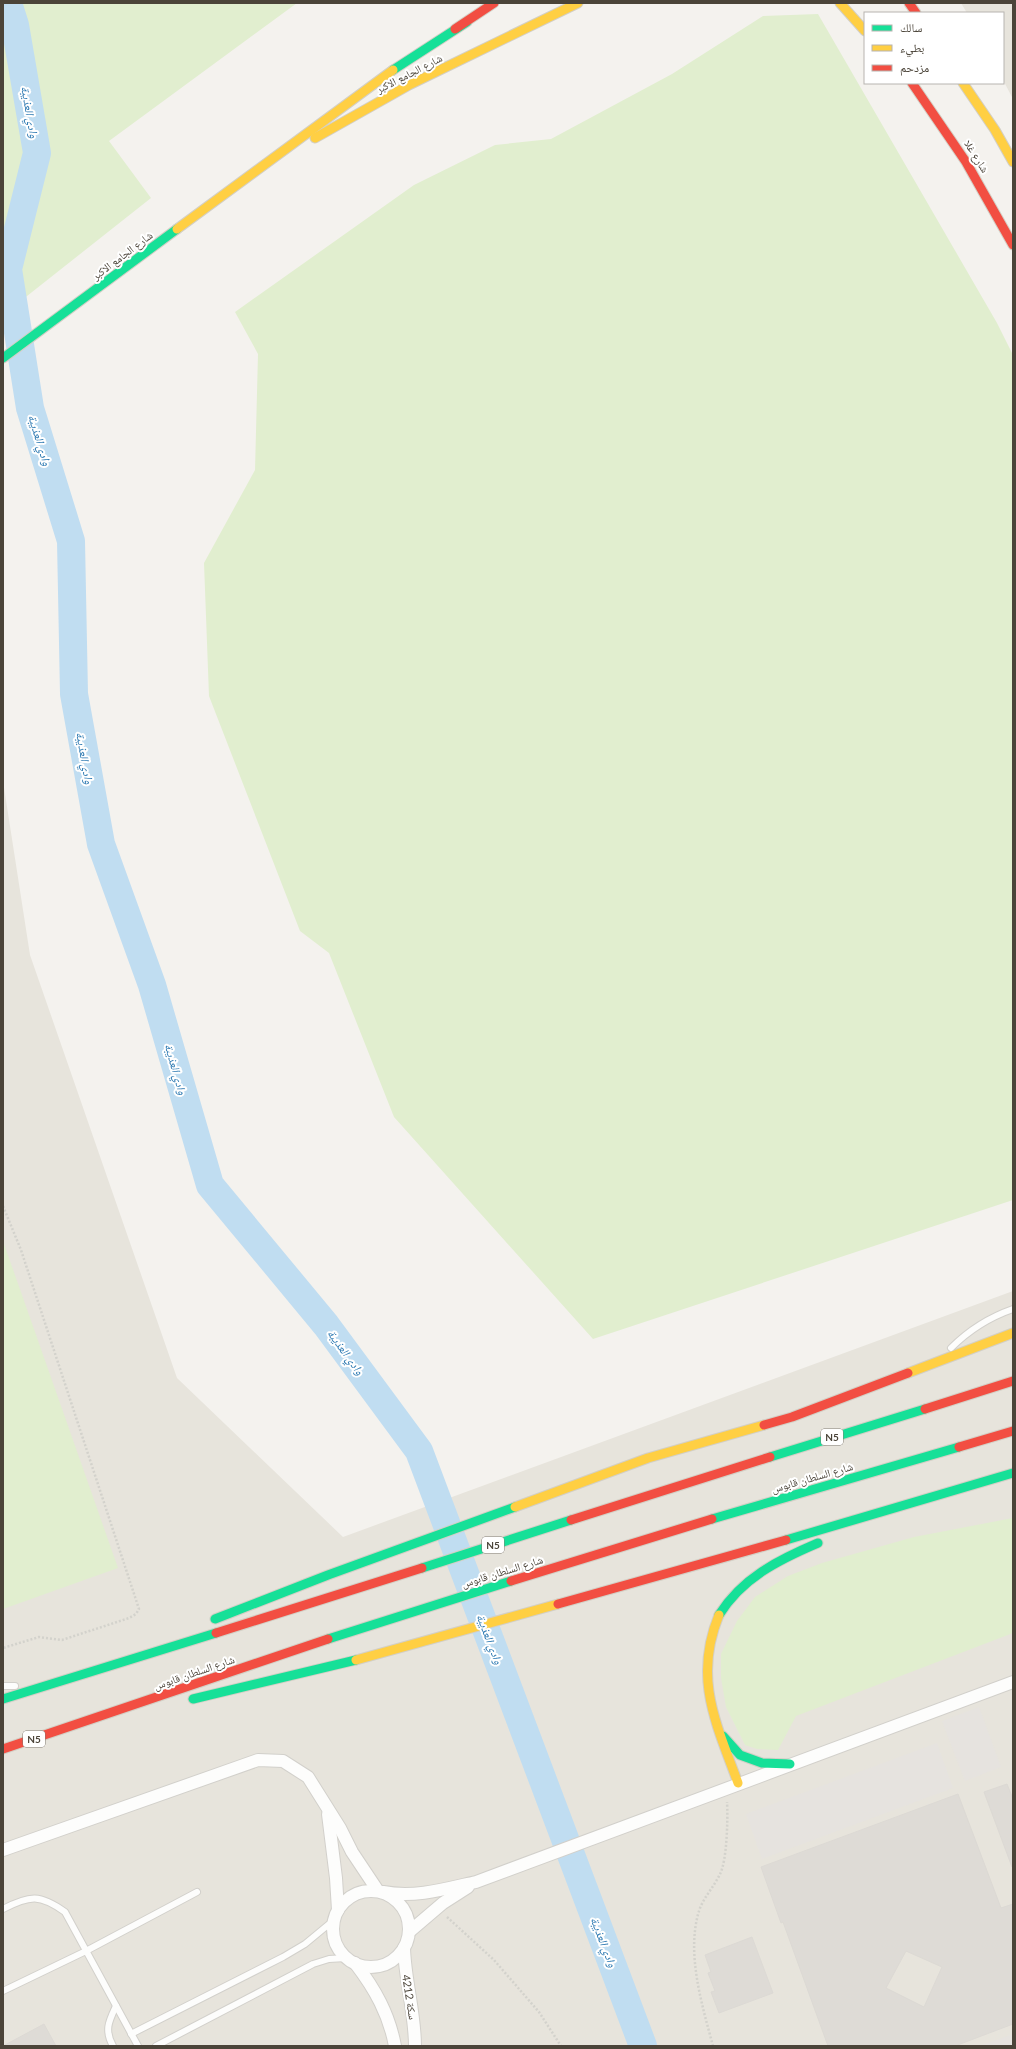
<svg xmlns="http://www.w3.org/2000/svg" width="1016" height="2049" font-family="Lato,'Noto Naskh Arabic',sans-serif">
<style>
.residential{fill:#e7e4dc}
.green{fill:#e1eecf}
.parking{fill:#e6e3df}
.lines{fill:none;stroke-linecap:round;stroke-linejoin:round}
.river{stroke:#c0ddf1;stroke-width:28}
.building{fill:#dedbd6;stroke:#dcd9d4;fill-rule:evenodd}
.lane-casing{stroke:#d2d0cb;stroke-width:8}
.street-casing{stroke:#d2d0cb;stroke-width:14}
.fast-casing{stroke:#d3cfc5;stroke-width:11}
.slow-casing{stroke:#d3cfc5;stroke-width:11}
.jam-casing{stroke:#d3cfc5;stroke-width:11}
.path{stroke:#d3d2cc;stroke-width:2.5;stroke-dasharray:2 2;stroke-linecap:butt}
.lane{stroke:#fdfdfc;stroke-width:6}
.street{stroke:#fdfdfc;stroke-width:12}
.fast{stroke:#16e098;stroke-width:9}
.slow{stroke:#ffcf43;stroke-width:9}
.jam{stroke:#f24e42;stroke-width:9}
.labels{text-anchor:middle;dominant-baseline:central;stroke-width:4;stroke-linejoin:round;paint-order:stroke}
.shield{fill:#fff;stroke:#817c74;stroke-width:1}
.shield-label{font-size:10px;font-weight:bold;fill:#4b4439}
.street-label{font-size:11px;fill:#4b4439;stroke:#fff}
.water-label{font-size:12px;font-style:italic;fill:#2e7ab2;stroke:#fff}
</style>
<rect width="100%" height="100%" fill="#f4f2ee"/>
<g class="residential">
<path d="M961,3H1013V99L1003,80V13H967Z"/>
<path d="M3,781L30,955L177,1378L343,1537L1013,1291V2046H3Z"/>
</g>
<g class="green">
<path d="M3,3H297L109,141L151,198L3,315Z"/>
<path d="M818,14L997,323L1013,355V1200L593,1339L394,1117L329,953L300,931L209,696L204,563L255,470L258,354L235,312L414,185L495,145L551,139L672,74L763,16Z"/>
<path d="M3,1241L118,1568L3,1609Z"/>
<path d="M1013,1518V1633L796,1716L778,1750L757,1749L745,1745L726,1707L721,1678V1654L737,1621L755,1597L788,1576L822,1563L914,1537Z"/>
</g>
<g class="parking">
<path d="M979,1707L1001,1767L965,1781L942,1721Z"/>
<path d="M937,1743L953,1788L762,1859L746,1814Z"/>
<path d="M1013,2034V2046H980Z"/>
</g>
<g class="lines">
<path class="river" d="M8,3L15,25L37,153L8,269L30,408L71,541L74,694L101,844L152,985L210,1185L326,1325L419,1451L643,2046"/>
</g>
<g class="building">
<path d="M1007,1784L1013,1799V1866L1012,1867L984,1792Z"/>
<path d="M958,1794L1001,1908L1013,1904V2024L955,2046H828L783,1922L781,1923L761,1867ZM906,1951L942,1967L924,2007L886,1988Z"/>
<path d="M752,1937L773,1993L719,2013L711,1992L715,1991L708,1973L711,1972L705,1955Z"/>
<path d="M44,2024L56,2046H3Z"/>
</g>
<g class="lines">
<defs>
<g id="lane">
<path d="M951,1348C968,1331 990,1317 1013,1309"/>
<path d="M3,1686H15"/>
<path d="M3,1909C30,1895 40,1894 65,1912L138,2046"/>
<path d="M3,1991L86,1951L197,1892"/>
<path d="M131,2034L283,1957L305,1944L334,1920"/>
<path d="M113,2046C104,2030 109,2021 116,2006"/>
<path d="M156,2046L313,1964L329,1959L346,1958"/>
</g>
<g id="street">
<path d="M328,1814L336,1878L338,1910"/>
<path d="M3,1850L258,1760L283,1761L308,1777L340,1828L352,1852L378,1891"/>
<circle cx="371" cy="1929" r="38"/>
<path d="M383,1892C415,1898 445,1889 476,1882L1013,1682"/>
<path d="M409,1932L443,1903L468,1887"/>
<path d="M404,1948C405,1981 415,2013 415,2046"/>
<path d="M355,1963C375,1989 389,2014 395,2046"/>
</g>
<g id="fast">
<path d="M393,70L467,22"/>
<path d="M3,358L177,229"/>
<path d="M770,1457L925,1409"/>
<path d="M712,1519L959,1447"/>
<path d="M786,1540L1013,1473"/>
<path d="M422,1568L571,1520"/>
<path d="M719,1615C742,1578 778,1560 818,1543"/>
<path d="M215,1619L328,1575L515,1507"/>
<path d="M328,1639L511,1581"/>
<path d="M3,1699L216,1633"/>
<path d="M193,1699L356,1660"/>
<path d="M723,1736L740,1755L762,1763L790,1764"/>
</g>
<g id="slow">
<path d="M840,3L865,31"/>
<path d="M963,83L995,130L1013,162"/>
<path d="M315,138L409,85L578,3"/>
<path d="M177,229L393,70"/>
<path d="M908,1373L1013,1333"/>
<path d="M515,1507L648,1458L764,1425"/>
<path d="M719,1615C693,1678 716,1723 738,1783"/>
<path d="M356,1660L558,1604"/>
</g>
<g id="jam">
<path d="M909,3L916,13"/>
<path d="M455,29L494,3"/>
<path d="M912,83L966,162L1013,245"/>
<path d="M925,1409L1013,1381"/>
<path d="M764,1425L792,1417L908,1373"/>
<path d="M959,1447L1013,1431"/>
<path d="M571,1520L770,1457"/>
<path d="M511,1581L712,1519"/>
<path d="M558,1604L786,1540"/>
<path d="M216,1633L422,1568"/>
<path d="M3,1749L328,1639"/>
</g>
</defs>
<use href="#lane" class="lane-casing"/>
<use href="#street" class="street-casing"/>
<use href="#fast" class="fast-casing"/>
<use href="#slow" class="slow-casing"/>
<use href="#jam" class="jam-casing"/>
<g class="path">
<path d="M3,1206L21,1250L139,1609L136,1614L129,1618L62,1640L39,1637L3,1648"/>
<path d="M447,1917L494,1960L539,2012L561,2046"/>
<path d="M713,2046C702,2005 686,1953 699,1911C703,1898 714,1887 720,1874C727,1861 728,1818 727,1802"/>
</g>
<use href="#lane" class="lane"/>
<use href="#street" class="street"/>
<use href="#fast" class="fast"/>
<use href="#slow" class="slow"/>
<use href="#jam" class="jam"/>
</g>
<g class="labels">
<g class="shield">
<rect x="821" y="1429" width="22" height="16" rx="3"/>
<rect x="482" y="1537" width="22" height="16" rx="3"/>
<rect x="23" y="1731" width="22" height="16" rx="3"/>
</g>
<g class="shield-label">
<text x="832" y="1437">N5</text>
<text x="493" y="1545">N5</text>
<text x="34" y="1739">N5</text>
</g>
<g class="street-label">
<text transform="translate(409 73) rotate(-27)">شارع الجامع الاكبر</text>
<text transform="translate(977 156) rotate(58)">شارع غلا</text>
<text transform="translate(122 255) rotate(-37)">شارع الجامع الاكبر</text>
<text transform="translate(812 1477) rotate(-16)">شارع السلطان قابوس</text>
<text transform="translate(502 1571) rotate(-17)">شارع السلطان قابوس</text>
<text transform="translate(194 1672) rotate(-19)">شارع السلطان قابوس</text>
<text transform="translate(410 1997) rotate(81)">سكة 4212</text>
</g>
<g class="water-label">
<text transform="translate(30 112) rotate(80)">وادي العذيبة</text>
<text transform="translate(40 440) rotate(73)">وادي العذيبة</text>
<text transform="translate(85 758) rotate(80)">وادي العذيبة</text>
<text transform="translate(176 1069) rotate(74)">وادي العذيبة</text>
<text transform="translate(346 1352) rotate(54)">وادي العذيبة</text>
<text transform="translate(490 1639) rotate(69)">وادي العذيبة</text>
<text transform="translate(604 1942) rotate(69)">وادي العذيبة</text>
</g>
</g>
<rect width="1016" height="2049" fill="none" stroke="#4b4439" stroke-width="8"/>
<rect x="864" y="12" width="140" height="72" fill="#ffffff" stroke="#b7b4b0"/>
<rect x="872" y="25" width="20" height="6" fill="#16e098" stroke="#b7b4b0"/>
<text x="900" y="32" font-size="12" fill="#4b4439">سالك</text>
<rect x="872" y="45" width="20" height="6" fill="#ffcf43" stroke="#b7b4b0"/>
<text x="900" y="52" font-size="12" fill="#4b4439">بطيء</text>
<rect x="872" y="65" width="20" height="6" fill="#f24e42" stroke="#b7b4b0"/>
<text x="900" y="72" font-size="12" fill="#4b4439">مزدحم</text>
</svg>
